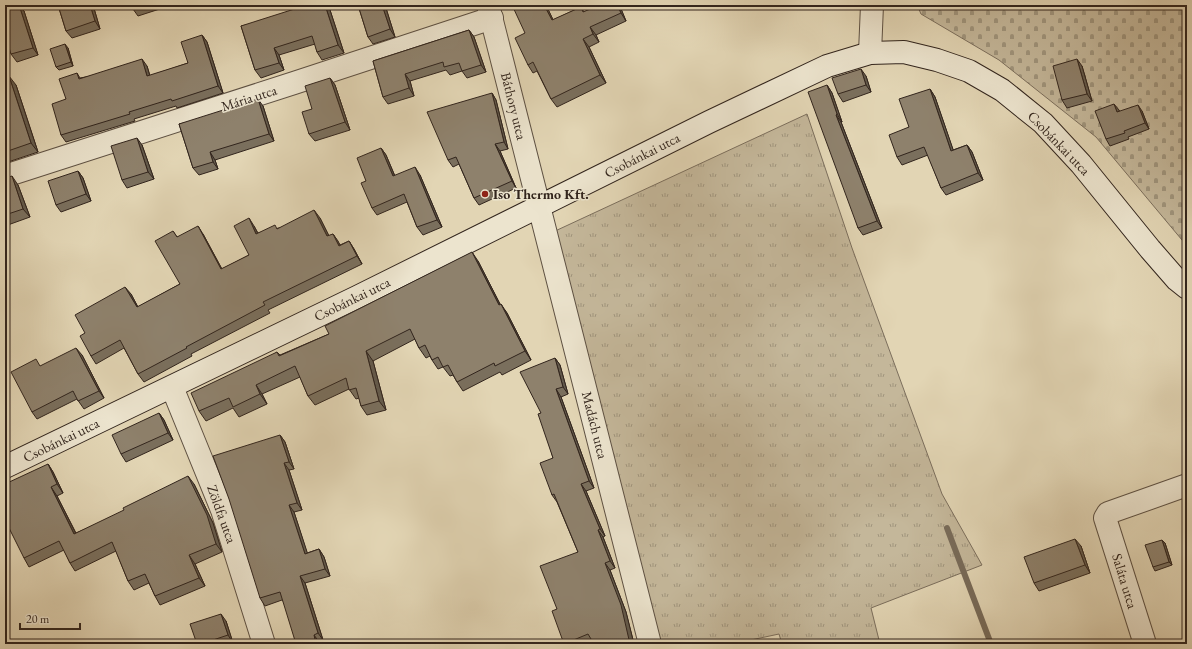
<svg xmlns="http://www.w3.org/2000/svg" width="1192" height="649" font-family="'EB Garamond',serif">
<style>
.grass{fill:url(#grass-tufts);stroke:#7b6e5c}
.cemetery{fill:url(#cemetery-stones);stroke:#7b6e5c}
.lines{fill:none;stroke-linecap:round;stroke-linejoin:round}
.stream{stroke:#786b59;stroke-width:6}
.street-casing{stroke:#5e5143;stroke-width:24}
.secondary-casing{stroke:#32251d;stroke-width:24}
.street{stroke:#ece4ce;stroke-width:22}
.secondary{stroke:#ece4ce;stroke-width:22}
.wall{fill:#7a6f5d;stroke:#32251d}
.shaded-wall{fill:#635a4c;stroke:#32251d}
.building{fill:#8e816c;stroke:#32251d}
.poi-dot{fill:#8f2418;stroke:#ece4ce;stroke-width:1.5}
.labels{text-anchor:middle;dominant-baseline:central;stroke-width:3;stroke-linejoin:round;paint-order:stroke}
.street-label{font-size:14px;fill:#32251d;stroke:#ece4ce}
.poi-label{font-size:14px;font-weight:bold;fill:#32251d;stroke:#ece4ce;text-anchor:start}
</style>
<defs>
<pattern id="grass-tufts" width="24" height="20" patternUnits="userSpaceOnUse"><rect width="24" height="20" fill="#c4b79a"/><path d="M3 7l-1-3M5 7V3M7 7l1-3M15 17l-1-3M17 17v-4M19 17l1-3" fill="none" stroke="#a0957d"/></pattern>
<pattern id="cemetery-stones" width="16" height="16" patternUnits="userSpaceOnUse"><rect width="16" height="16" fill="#c4b79a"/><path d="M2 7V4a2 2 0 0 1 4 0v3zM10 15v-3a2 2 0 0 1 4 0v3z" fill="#a0957d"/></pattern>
</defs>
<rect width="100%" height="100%" fill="#e2d5b4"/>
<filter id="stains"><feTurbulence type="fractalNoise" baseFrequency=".005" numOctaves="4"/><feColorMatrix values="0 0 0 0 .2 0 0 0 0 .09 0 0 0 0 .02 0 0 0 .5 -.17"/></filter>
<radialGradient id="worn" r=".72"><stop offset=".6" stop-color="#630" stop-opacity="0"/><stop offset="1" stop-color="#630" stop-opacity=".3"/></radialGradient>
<path class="grass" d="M807,114L852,248L942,494L982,565L871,608L880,644H782L779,634L732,644H658L553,232Z"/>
<path class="cemetery" d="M917,5H1187V246L1096,137L999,60L921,14Z"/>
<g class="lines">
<path class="stream" d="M947,528L991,644"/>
<defs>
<g id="street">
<path d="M488,5L650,644"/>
<path d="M870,53L872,5"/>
<path d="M5,176L294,83L492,18"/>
<path d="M172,387L222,510L264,644"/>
<path d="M1145,644L1105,518L1108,513L1187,485"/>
</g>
<path id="secondary" d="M5,467L357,297L709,122L827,66L870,53L904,52L937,60L969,71L1002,90L1043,123L1081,164L1150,249L1177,280L1187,288"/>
</defs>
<use href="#street" class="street-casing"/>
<use href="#secondary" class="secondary-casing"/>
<use href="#street" class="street"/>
<use href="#secondary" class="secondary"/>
</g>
<g class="wall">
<path d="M58,5H93L100,29L72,38L66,31Z"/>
<path d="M132,5H168L169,6L138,16L133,9Z"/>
<path d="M233,5H246L236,9Z"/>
<path d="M358,5H385L395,37L373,44L368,37Z"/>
<path d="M546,5L553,20L581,7L584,12L600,5H619L626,21L596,35L599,42L589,47L606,83L557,107L551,99L537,71L533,73L528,65L525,33Z"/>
<path d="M329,7L344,53L322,60L317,52L315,44L279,55L284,70L261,78L255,70L241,26Z"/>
<path d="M24,11L38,55L17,62L11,54Z"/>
<path d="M469,30L474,37L486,72L467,78L462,71L450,75L446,70L410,81L414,96L388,104L383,97L373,61Z"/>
<path d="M202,35L207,42L223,93L177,108L176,106L134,119L135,121L66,142L61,135L66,99L77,73L80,78L147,66L150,76L188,63Z"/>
<path d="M68,48L73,66L59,70L56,67Z"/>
<path d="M1082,66L1092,101L1067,108L1062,100Z"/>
<path d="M866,76L871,92L843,102L838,94Z"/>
<path d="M5,78L16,85L38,152L5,163Z"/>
<path d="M330,78L335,85L350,130L315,141L309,134L312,109Z"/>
<path d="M827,85L832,93L842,122H841L882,228L863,235L858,228Z"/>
<path d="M930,89L935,97L953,150L967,145L972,152L983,180L946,195L941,188L928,155L902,165L897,157L909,127Z"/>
<path d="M492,93L496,100L508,149L500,151L516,188L479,205L474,198L459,164L453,167L448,160Z"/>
<path d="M263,106L274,141L215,160L218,169L199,175L193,168L179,124Z"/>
<path d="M1119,110V112L1142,111L1149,129L1128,137L1129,139L1110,146L1106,139Z"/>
<path d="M142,145L154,179L127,188L122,180Z"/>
<path d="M381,148L386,155L395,176L420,175L442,227L423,235L417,227L407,202L377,215L372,208L366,181Z"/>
<path d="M78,171L83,178L91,201L61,212L56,205Z"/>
<path d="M5,178L18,185L30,217L5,226Z"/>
<path d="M320,218L329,236L333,234L340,245L349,241L354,249L362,264L268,310L270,313L191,354L192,356L144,382L138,374L124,348L96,364L91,356L85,333L131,294L138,307L180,284L173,231L177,237L203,234L222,269L249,255L254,226L258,233Z"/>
<path d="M478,261L500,304L507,313L531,360L502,375L500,372L463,391L457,382L453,375L450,376L443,367L438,369L432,360L430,356L426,358L419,348L415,339L373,361L386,410L367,415L361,406L359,398L356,399L349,389L315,405L308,396L300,377L262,394L267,404L239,417L233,408L206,421L199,411L277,352L280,355L329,334Z"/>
<path d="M82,355L104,398L84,409L77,399L37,419L32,412L41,366Z"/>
<path d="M555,358L560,365L568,394L561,397L594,488L586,491L605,536L603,537L615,568L610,570L626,612L634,644H594L592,642L587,644H564L557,609L578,552L557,502L552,495L553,458L541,413Z"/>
<path d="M159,413L164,420L173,440L126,462L121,454Z"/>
<path d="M280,435L285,442L294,469L289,470L302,510L294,512L307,553L319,549L324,557L330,576L305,583L323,640L319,642L282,600L265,606L260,598Z"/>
<path d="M48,464L53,472L63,493L57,496L76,533L194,484L213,523L222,552L195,564L205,586L160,605L155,596L149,583L134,590L128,581L116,551L75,571L70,563L64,550L29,567L24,558Z"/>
<path d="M1162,540L1165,543L1172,565L1155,571L1153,567Z"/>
<path d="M1081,546L1090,573L1039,591L1034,583Z"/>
<path d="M226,621L233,643L229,644H197Z"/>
</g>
<g class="shaded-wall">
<path d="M19,5L24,11L38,55L33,48Z"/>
<path d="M90,5H93L100,29L95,21Z"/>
<path d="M325,5H327L329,7L344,53L338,45Z"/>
<path d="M382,5H385L395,37L390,29Z"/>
<path d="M544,5H546L557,28L552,20Z"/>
<path d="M617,5H619L620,6L626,21L621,13Z"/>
<path d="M590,27L596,35L599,42L593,34Z"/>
<path d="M469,30L474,37L486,72L481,65Z"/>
<path d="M202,35L207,42L223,93L218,86Z"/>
<path d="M583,39L589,47L606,83L600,75Z"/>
<path d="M65,44L68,48L73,66L71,62Z"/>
<path d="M274,48L279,55L284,70L279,63Z"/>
<path d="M142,59L147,66L152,83L147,76Z"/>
<path d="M1077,59L1082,66L1092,101L1087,94Z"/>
<path d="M861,69L866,76L871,92L866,85Z"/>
<path d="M405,74L410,81L414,96L409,88Z"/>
<path d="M9,76L16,85L38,152L31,143Z"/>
<path d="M330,78L335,85L350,130L345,122Z"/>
<path d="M827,85L832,93L842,122L837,114Z"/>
<path d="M930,89L935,97L956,158L951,151Z"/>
<path d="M492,93L496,100L508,149L504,142Z"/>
<path d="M258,99L263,106L274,141L269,134Z"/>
<path d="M1114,104L1119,110L1122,119L1117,112Z"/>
<path d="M1138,105L1142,111L1149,129L1145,123Z"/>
<path d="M836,115L841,122L882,228L877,221Z"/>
<path d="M137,138L142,145L154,179L148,172Z"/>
<path d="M495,144L500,151L516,188L512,181Z"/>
<path d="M967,145L972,152L983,180L978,173Z"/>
<path d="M381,148L386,155L398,184L393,176Z"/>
<path d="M210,152L215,160L218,169L213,162Z"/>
<path d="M415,167L420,175L442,227L437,220Z"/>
<path d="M78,171L83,178L91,201L86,194Z"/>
<path d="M12,176L18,185L30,217L23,209Z"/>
<path d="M314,210L320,218L333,244L327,236Z"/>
<path d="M249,218L254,226L262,242L256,234Z"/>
<path d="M198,226L203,234L226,277L221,269Z"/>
<path d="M333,234L338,241L344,253L339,246Z"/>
<path d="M349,241L354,249L362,264L357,256Z"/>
<path d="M472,252L478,261L505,314L499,305Z"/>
<path d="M125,287L131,294L142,315L137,307Z"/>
<path d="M501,304L507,313L531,360L525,351Z"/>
<path d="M76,348L82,355L104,398L99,391Z"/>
<path d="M366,351L373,361L386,410L379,401Z"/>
<path d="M555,358L560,365L568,394L563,387Z"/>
<path d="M256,385L262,394L267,404L260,394Z"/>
<path d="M556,389L561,397L594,488L589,481Z"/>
<path d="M159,413L164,420L173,440L168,433Z"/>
<path d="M280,435L285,442L294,469L289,462Z"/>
<path d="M284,463L289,470L302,510L297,503Z"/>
<path d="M48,464L53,472L63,493L57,484Z"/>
<path d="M188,476L194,484L213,523L222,552L216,544Z"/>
<path d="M581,484L586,491L605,536L600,529Z"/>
<path d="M51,487L57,496L80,542L74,534Z"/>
<path d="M289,505L294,512L310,561L305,554Z"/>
<path d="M598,530L603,537L615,568L610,561Z"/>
<path d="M1075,539L1081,546L1090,573L1085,565Z"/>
<path d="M1162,540L1165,543L1172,565L1169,562Z"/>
<path d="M319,549L324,557L330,576L325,569Z"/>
<path d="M189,555L195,564L205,586L199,578Z"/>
<path d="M605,563L610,570L626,612L634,644H630Z"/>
<path d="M300,576L305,583L323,640L318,633Z"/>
<path d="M221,614L226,621L233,643L228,635Z"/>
<path d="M314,635L319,642V644H316Z"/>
</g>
<g class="building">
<path d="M16,5H19L33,48L11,54L5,35V9Z"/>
<path d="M58,5H90L95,21L66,31Z"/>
<path d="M132,5H145L133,9Z"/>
<path d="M307,5H325L338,45L317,52L312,36L274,48L279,63L255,70L241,26Z"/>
<path d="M358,5H382L390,29L368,37Z"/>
<path d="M512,5H544L552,20L581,7L583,12L600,5H617L621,13L590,27L593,34L583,39L600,75L551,99L533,62L528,65L515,38L525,33Z"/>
<path d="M469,30L481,65L462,71L459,63L444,67L443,62L405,74L409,88L383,97L373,61Z"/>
<path d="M202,35L218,86L172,101L171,99L129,112L130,114L61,135L52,104L66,99L59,79L77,73L79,79L142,59L147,76L188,63L181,42Z"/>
<path d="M65,44L71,62L56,67L50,49Z"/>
<path d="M1077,59L1087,94L1062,100L1053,66Z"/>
<path d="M861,69L866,85L838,94L832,78Z"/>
<path d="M9,76L31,143L5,152V78Z"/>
<path d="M330,78L345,122L309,134L302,112L312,109L305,86Z"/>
<path d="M827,85L837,114L836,115L877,221L858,228L808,92Z"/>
<path d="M930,89L951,151L967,145L978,173L941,188L924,147L897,157L889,135L909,127L899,99Z"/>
<path d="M492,93L504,142L495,144L512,181L474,198L456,157L448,160L427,112Z"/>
<path d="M258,99L269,134L210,152L213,162L193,168L179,124Z"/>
<path d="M1114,104L1117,112L1138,105L1145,123L1124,131L1125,133L1106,139L1095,111Z"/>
<path d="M137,138L148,172L122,180L111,146Z"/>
<path d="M381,148L393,176L415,167L437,220L417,227L404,194L372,208L361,183L366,181L357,158Z"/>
<path d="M78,171L86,194L56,205L48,181Z"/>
<path d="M12,176L23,209L5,215V178Z"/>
<path d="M314,210L327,236L333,234L339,246L349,241L357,256L263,302L265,305L186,347L187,348L138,374L120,340L91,356L80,336L85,333L75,315L125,287L137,307L180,284L155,241L173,231L177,237L198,226L221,269L249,255L234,226L249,218L256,234L275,225L277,229Z"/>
<path d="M472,252L499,305L501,304L525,351L495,366L494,363L457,382L448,365L443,367L438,357L432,360L425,345L419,348L410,329L366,351L379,401L361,406L356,388L349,390L346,378L308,396L295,366L256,385L260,394L233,407L229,398L199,411L191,393L277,352L279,356L329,334L325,326Z"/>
<path d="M76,348L99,391L78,401L73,391L32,412L11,372L36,359L40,366Z"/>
<path d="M555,358L563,387L556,389L589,481L581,484L600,529L598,530L610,561L605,563L621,605L630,644H594L588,634L564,644L552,611L557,609L540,566L578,552L554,494L552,495L540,463L553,458L538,414L541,413L520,372Z"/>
<path d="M159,413L168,433L121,454L112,435Z"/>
<path d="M280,435L289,462L284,463L297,503L289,505L305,554L319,549L325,569L300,576L318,633L314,635L316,644H296L280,592L260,598L229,499L213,456Z"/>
<path d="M48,464L57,484L51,487L74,534L124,510L123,508L188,476L207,515L216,544L189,555L199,578L155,596L145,574L128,581L112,542L70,563L59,541L24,558L5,520V484Z"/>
<path d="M1075,539L1085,565L1034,583L1024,557Z"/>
<path d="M1162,540L1169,562L1153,567L1145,545Z"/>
<path d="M221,614L228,635L201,644H197L190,624Z"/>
</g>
<circle class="poi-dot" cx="485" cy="194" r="4"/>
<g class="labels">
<g class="street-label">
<text transform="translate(249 98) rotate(-18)">Mária utca</text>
<text transform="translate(514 106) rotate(76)">Báthory utca</text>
<text transform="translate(1059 143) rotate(46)">Csobánkai utca</text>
<text transform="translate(642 155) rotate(-27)">Csobánkai utca</text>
<text transform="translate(352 299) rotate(-26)">Csobánkai utca</text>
<text transform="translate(595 425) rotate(76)">Madách utca</text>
<text transform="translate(61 440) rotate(-26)">Csobánkai utca</text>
<text transform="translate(222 514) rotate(70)">Zöldfa utca</text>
<text transform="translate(1125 581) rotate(73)">Saláta utca</text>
</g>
<g class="poi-label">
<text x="493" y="194">Iso Thermo Kft.</text>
</g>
</g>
<rect width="1192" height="649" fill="none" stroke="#e2d5b4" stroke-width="20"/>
<rect x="6" y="6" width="1180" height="637" fill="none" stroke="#32251d" stroke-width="2"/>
<rect x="10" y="10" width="1172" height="629" fill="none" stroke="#32251d"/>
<path d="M20 623v6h60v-6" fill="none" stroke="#32251d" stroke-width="2"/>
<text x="26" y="623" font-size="12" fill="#32251d" stroke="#ece4ce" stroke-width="3" paint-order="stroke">20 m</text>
<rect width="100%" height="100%" filter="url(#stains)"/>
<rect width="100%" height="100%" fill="url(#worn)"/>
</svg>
